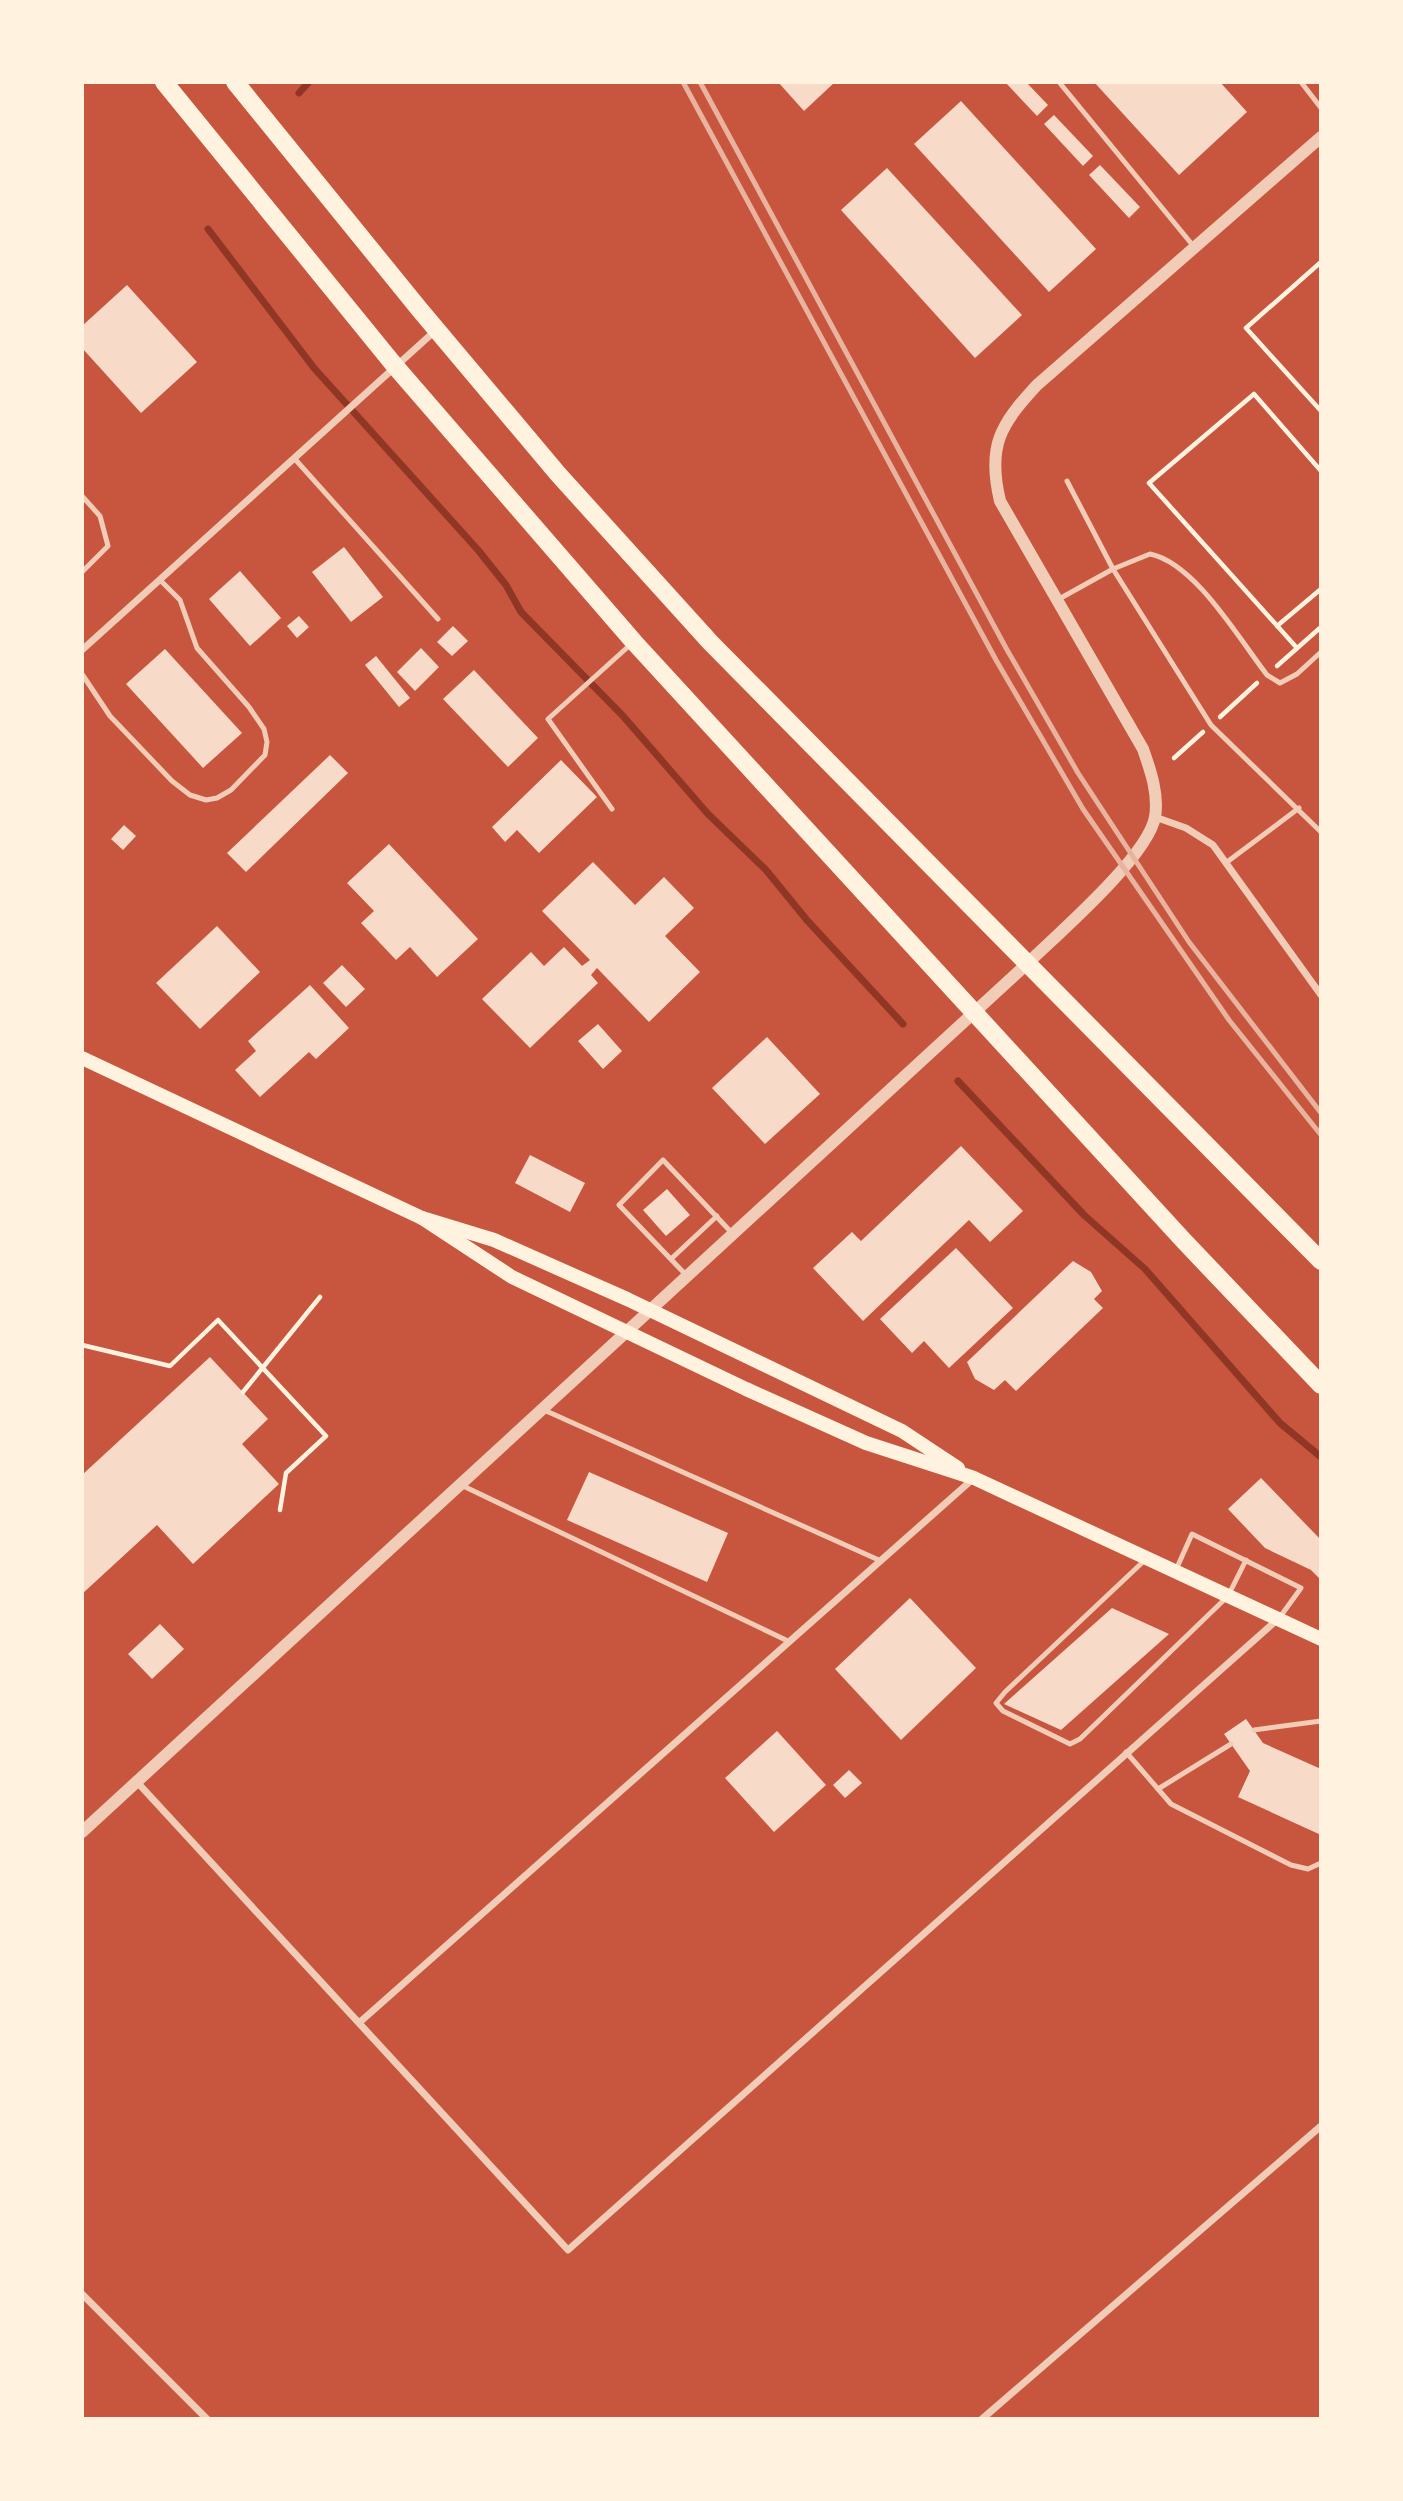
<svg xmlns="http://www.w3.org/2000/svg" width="1403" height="2501" font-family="Literata,serif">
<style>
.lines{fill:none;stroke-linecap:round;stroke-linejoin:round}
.stream{stroke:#8f3625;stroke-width:7}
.building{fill:#f7dbc8}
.path{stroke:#fff3e0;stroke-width:4.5}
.service{stroke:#f1ccb7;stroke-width:5}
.minor{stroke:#f1ccb7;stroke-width:7}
.tertiary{stroke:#f1ccb7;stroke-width:12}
.secondary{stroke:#fff3e0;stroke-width:14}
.primary{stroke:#fff3e0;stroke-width:18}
.rail{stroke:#e9b49f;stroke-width:5}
</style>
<rect width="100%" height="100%" fill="#c8553d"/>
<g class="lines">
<g class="stream">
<path d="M299,93L309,82"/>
<path d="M208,229L314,368L478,550L506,585L521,612L623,716L708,814L766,870L806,919L903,1024"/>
<path d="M958,1081L1084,1215L1145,1269L1280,1423L1321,1457"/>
</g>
</g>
<g class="building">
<path d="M778,82H835L804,111Z"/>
<path d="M1005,82H1026L1048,105L1037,116Z"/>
<path d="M1094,82H1220L1247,112L1179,175Z"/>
<path d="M961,101L1096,249L1049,292L914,144Z"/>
<path d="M1054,115L1093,156L1083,166L1044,124Z"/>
<path d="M1100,165L1140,207L1129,218L1089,175Z"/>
<path d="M887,168L1022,315L975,358L841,210Z"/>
<path d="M127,285L197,362L141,413L82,348V326Z"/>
<path d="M344,547L383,597L351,622L312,572Z"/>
<path d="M240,571L281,618L250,646L209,599Z"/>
<path d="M299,616L309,627L297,638L287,626Z"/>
<path d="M453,626L468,641L452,656L437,642Z"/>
<path d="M421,648L439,667L415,691L397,672Z"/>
<path d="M165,649L242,733L203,768L126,684Z"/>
<path d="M376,656L410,698L399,707L365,665Z"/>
<path d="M474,670L538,738L508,767L443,699Z"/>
<path d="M330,755L348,773L246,872L227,853Z"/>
<path d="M561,760L597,797L539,853L517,830L505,842L492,827Z"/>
<path d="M124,825L136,836L123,850L111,839Z"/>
<path d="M389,844L478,939L437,977L410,947L396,960L361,923L374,911L347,883Z"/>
<path d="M593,862L635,905L664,877L694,908L665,936L700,972L649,1022L597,968L591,975L598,983L530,1048L482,999L531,952L544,966L564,947L582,966L590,960L542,911Z"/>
<path d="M217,926L260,972L200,1029L156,983Z"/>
<path d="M342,965L365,989L346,1007L323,983Z"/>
<path d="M310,985L349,1028L316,1059L309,1052L260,1097L235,1070L256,1051L248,1041Z"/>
<path d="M598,1024L622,1051L603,1069L578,1041Z"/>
<path d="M767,1037L820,1094L765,1144L712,1088Z"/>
<path d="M961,1146L1023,1211L990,1242L969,1220L863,1321L813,1268L852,1232L861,1241Z"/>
<path d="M530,1155L585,1183L570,1212L515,1183Z"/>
<path d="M667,1189L690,1215L666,1236L643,1210Z"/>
<path d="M956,1248L1013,1308L949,1368L924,1341L912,1353L880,1319Z"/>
<path d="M1073,1261L1091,1272L1102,1291L1094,1299L1103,1308L1016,1391L1005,1380L994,1390L975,1379L967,1362Z"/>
<path d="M210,1357L268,1419L242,1444L279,1484L193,1564L157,1525L82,1594V1475Z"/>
<path d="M589,1472L728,1533L707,1582L567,1520Z"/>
<path d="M1261,1478L1321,1540V1580L1311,1570L1265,1548L1228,1509Z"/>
<path d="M910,1598L976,1668L901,1740L835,1669Z"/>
<path d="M1112,1608L1169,1634L1061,1730L1004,1704Z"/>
<path d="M160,1624L184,1649L152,1679L128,1654Z"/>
<path d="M1246,1719L1263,1743L1321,1769V1835L1238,1797L1250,1771L1224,1734Z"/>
<path d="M777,1731L826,1785L774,1832L725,1778Z"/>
<path d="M849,1770L862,1783L845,1798L833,1785Z"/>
</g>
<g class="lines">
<g class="path">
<path d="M1321,262L1246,328L1321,411"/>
<path d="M1277,626L1321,589"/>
<path d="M1297,648L1149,483L1254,394L1321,471"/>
<path d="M1277,666L1321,627"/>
<path d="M1220,717L1257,683"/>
<path d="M1174,758L1203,732"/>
<path d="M82,1345L170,1366L218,1320L326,1436L286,1473L280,1510"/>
<path d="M243,1392L320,1297"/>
</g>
<g class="service">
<path d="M1059,82L1195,248"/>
<path d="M1301,82L1321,108"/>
<path d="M294,458L438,619"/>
<path d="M1067,481L1113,569L1150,554C1195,563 1239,639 1267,675L1280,683L1297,674L1321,652"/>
<path d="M82,496L100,516L108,546L82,572"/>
<path d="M1059,599L1113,569L1211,725L1321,832"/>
<path d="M82,674L110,716L172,781L190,795L206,800L217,798L231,790L265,755L267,742L264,729L249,707L197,648L180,600L160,580"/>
<path d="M612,809L548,719L630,645"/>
<path d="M1227,862L1299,808"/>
<path d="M671,1259L717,1216"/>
<path d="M686,1275L619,1205L663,1160L732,1233"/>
<path d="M544,1410L881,1561"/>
<path d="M461,1485L790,1642"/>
<path d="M1146,1559L1005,1692L996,1703L1003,1711L1070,1744L1080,1739L1228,1596L1246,1560"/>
<path d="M1175,1572L1192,1534L1301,1588L1280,1617"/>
<path d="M1254,1730L1321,1721"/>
<path d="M1126,1752L1171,1804L1291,1865L1308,1869L1321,1863"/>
<path d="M1158,1789L1231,1744"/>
</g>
<g class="minor">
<path d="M82,650L436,330"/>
<path d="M1155,817L1186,828L1213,845L1321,995"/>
<path d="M137,1782L568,2250L1278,1619"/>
<path d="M360,2022L974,1478"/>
<path d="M82,2294L207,2419"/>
<path d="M982,2419L1321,2126"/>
</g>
<path class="tertiary" d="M82,1832L1029,962C1060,932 1148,856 1155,817C1159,794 1150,769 1143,749L1000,501C987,446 1000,425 1037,385L1321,137"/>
<g class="secondary">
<path d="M82,1058L422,1218L494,1240L627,1299L902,1431L958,1468"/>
<path d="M422,1218L512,1277L746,1389L866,1443L974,1478L1321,1639"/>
</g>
<g class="primary">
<path d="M164,82L395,366L634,642L1184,1241L1321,1385"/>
<path d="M235,82L420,310L558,474L710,642L1321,1261"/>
</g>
<g class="rail">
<path d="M683,82L996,660L1083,809L1229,1020L1321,1135"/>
<path d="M700,82L1006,648L1078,773L1189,942L1321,1113"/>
</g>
</g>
<rect width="1403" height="2501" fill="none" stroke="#fff3e0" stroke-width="168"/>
</svg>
